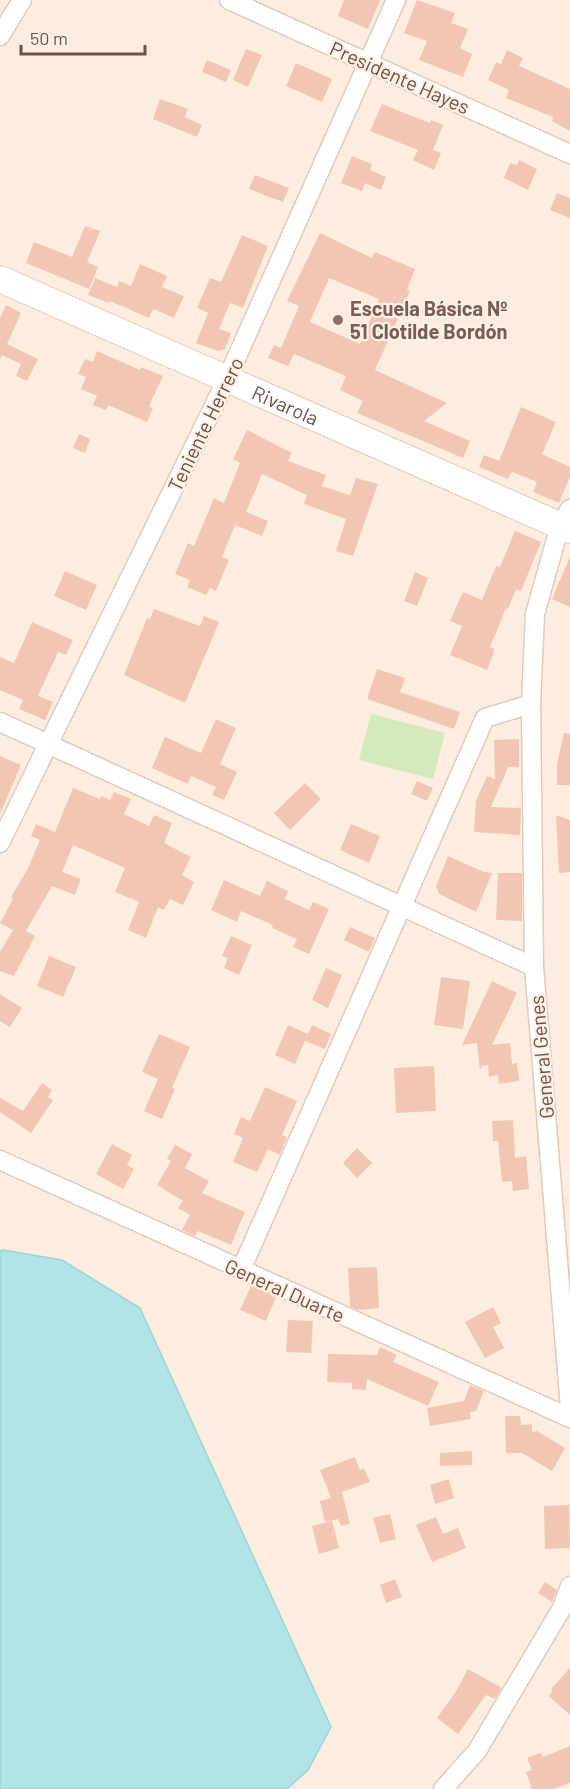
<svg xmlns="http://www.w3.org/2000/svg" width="570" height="1789" font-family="Barlow,sans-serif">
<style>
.green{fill:#d4e9bd}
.water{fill:#b3e4e5;stroke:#99d5d7;stroke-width:1.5}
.building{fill:#f2c6b5;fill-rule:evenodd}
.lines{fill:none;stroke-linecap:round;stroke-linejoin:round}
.street-casing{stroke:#e2cabd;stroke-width:21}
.secondary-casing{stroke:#e7caba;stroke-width:28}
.street{stroke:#fff;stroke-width:18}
.secondary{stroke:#fff;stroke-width:26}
.education-dot{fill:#8d6e63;stroke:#fff1e4;stroke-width:2}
.labels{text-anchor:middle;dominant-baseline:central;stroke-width:4.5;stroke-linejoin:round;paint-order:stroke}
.street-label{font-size:20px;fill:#725046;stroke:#fff1e4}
.education-label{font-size:20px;font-weight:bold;fill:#785e54;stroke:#fff1e4;text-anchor:start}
</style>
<rect width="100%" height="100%" fill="#fcedde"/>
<path class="green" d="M371,714L445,733L433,779L359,760Z"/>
<path class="water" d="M3,1250L62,1260L140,1308L331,1727L308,1770L287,1789H0V1251Z"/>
<g class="building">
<path d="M344,0H380L368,29L338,16Z"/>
<path d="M417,0L455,13L451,23L468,29L460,48L472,54L463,77L419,60L427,41L404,33Z"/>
<path d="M246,49L262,55L248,87L233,80Z"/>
<path d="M507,50L523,58L519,66L570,89V131L552,121L553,117L506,98L509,90L488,80L496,62L501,64Z"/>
<path d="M207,60L231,70L226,82L202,72Z"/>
<path d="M296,63L332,79L322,102L286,86Z"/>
<path d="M160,99L188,109L185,117L202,125L197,137L153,119Z"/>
<path d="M382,104L430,123L431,120L443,125L433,150L441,153L434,170L413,160L418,150L370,131Z"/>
<path d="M352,156L372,164L370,170L386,177L381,190L365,183L362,191L341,183Z"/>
<path d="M519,160L537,169L528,190L504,178L510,163L517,165Z"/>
<path d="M255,175L289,188L283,202L249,189Z"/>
<path d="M557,193L570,198V218L550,210Z"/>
<path d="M85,226L100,231L87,262L98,267L89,289L26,263L34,242L72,257Z"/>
<path d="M320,233L372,258L375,252L415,269L407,290L410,291L375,370L447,403L424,421L470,441L463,458L357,413L363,401L340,390L346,376L294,354L288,366L268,358L274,345L281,348L299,306L287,301ZM329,278L379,299L360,344L310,322Z"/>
<path d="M242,235L268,246L243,308L230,303L219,329L231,333L225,349L218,351L196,343L208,313L197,308L210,278L221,282Z"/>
<path d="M140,264L167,276L162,287L184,296L174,318L153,309L149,318L110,301L109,303L88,295L95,278L117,287L119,281L131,286Z"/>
<path d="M6,305L21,313L7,344L38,359L27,381L16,376L21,364L2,355L0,359V318Z"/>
<path d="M97,351L140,370L141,367L163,376L149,406L153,408L147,422L108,405L106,410L93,405L97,396L81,389L86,377L78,374L85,359L93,362Z"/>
<path d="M521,407L556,422L542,454L570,467V477L559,503L533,492L537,482L512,472L508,479L479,467L484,455L499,461Z"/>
<path d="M247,430L292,453L288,461L326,475L322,486L350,495L356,478L378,484L353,556L336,551L346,519L304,504L307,495L262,474L246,512L268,521L262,536L235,525L222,557L229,560L216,591L210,588L206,595L187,587L190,580L175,574L188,543L194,546L214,498L224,503L240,463L233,459Z"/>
<path d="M79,434L90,439L85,453L73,448Z"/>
<path d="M515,531L541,542L521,591L516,589L508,609L506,608L490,647L495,649L487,670L450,655L462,626L450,621L463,592L482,600L496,566L500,567Z"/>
<path d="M570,557V607L552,599Z"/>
<path d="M65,571L97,585L86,610L54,596Z"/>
<path d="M415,572L428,578L417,606L404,601Z"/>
<path d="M154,609L200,626L204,616L219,622L185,703L124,675L147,618L150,619Z"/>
<path d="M32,622L73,640L66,655L58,652L38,696L53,702L45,720L19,709L23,700L0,690V657L14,663Z"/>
<path d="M377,669L405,678L400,692L460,712L454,729L367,699Z"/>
<path d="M216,719L236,728L220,764L237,772L224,800L212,795L216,787L191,776L188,784L152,768L165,737L201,753Z"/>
<path d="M564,733L570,734V785H557V764Z"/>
<path d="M519,739V767H508L491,807L521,808L520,835L474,832L476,801L487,776L495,779L494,740Z"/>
<path d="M0,756L21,765L0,814Z"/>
<path d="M417,781L433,788L427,801L411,794Z"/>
<path d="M305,783L321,799L290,830L274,813Z"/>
<path d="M73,788L100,799L101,796L110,800L114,792L131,799L124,814L149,826L154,815L172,823L164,843L191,857L182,875L194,882L183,905L170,899L164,910L158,907L146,938L128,930L139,902L115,892L125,868L73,845L62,872L81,879L75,895L52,886L26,931L35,936L14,976L0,971V952L13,930L0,923L13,899L11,897L28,868L40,840L31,836L36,824L55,832Z"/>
<path d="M556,815L570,820V872L559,873Z"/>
<path d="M351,824L380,836L369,863L340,850Z"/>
<path d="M448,856L484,872L492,873L476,912L439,894L436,886Z"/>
<path d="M498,873H522V921L496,920Z"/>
<path d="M224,880L260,896L267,881L288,891L285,899L309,910L313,902L329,909L309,954L293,947L297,939L272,928L273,925L241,911L237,922L211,910Z"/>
<path d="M350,927L375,938L369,952L344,940Z"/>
<path d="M231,936L252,945L239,975L224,968L228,958L222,956Z"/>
<path d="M49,956L76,967L63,997L37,986Z"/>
<path d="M326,968L342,975L328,1008L312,1000Z"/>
<path d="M441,977L470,981L463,1029L434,1025Z"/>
<path d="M492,981L517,993L492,1045L510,1043L512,1064L517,1063L519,1081L499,1084L498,1075L489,1077L488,1065L482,1066L480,1070L477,1043L462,1045Z"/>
<path d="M0,994L22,1008L10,1027L0,1021Z"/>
<path d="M288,1025L308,1034L295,1064L275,1055Z"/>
<path d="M312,1025L331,1034L325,1049L305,1041Z"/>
<path d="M159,1034L190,1047L172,1088L175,1089L162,1119L144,1111L158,1079L142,1072Z"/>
<path d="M434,1066L436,1111L396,1113L394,1068Z"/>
<path d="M42,1083L52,1090L48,1097L53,1100L31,1133L0,1112V1098L23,1111Z"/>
<path d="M265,1087L297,1101L282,1135L287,1137L280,1155L268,1149L257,1172L233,1162L243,1138L234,1134L241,1117L250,1121Z"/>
<path d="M513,1120L515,1158L526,1156L529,1189L513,1191L512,1181L502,1182L498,1141H493L492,1121Z"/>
<path d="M112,1144L132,1155L127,1165L134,1169L123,1189L96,1174Z"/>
<path d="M175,1145L192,1154L185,1168L209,1181L202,1193L245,1212L231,1245L198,1231L195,1236L182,1230L190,1215L178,1208L183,1201L157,1185L171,1161L167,1159Z"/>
<path d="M357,1148L372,1163L357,1178L343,1163Z"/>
<path d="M377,1267L379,1308L358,1310L350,1306L348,1268Z"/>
<path d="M251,1286L276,1297L266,1321L240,1310Z"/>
<path d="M493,1307L501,1323L493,1327L504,1348L485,1358L465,1322Z"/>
<path d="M288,1320L313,1321L311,1353L286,1352Z"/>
<path d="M380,1347L397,1355L393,1362L439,1382L428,1406L367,1379L366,1390L352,1389V1383L327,1382L328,1354L377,1355Z"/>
<path d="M470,1385L484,1391L476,1411L470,1412L471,1419L430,1426L427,1408L464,1401Z"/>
<path d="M505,1416H520L521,1425L532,1424V1432L537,1431L565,1448L552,1471L522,1453H506Z"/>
<path d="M472,1451V1465L440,1466V1453Z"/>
<path d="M355,1457L360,1470L364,1468L370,1482L342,1492L350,1524L341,1526L338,1519L325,1522L320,1501L331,1498L320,1470Z"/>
<path d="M449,1479L454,1498L435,1504L430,1485Z"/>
<path d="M569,1505L570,1548L545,1549L544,1506Z"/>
<path d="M390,1514L396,1539L380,1543L373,1518Z"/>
<path d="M436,1517L443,1534L458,1528L466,1548L432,1562L416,1525Z"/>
<path d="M332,1521L339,1548L319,1554L312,1526Z"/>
<path d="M395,1579L402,1597L386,1603L380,1585Z"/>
<path d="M545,1582L557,1590L552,1602L538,1593Z"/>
<path d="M570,1668V1715L549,1696L553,1690L551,1689Z"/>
<path d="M468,1669L502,1688L495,1699L486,1695L458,1734L437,1718L455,1693Z"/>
<path d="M570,1746V1783L554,1789H532L526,1772L532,1770L527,1758L541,1753L543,1757Z"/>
</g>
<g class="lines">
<defs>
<g id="street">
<path d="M229,0L570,154"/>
<path d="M0,36L22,0"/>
<path d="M570,509L560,525L535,614L531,704L534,967L570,1408"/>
<path d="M0,722L534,967"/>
<path d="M0,843L227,379L396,0"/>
<path d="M0,1160L570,1418"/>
<path d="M241,1270L485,718L531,704"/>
<path d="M443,1789L477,1751L562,1608L570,1586"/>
</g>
<g id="secondary">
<path id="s1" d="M0,279L570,530"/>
</g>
</defs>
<use href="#street" class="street-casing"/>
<use href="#secondary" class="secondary-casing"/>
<use href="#street" class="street"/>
<use href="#secondary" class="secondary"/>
</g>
<circle class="education-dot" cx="338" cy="320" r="6"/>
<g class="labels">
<g class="street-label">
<text transform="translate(400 77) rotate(24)">Presidente Hayes</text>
<text stroke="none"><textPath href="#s1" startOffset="312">Rivarola</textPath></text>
<text transform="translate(205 424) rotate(-64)">Teniente Herrero</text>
<text transform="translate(541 1057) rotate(-95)">General Genes</text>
<text transform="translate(285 1290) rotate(24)">General Duarte</text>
</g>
<g class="education-label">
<text x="350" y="308">Escuela Básica Nº<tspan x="350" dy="23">51 Clotilde Bordón</tspan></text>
</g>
</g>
<path d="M21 45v9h124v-9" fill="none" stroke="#725046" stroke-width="3"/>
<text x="30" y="45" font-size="18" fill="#725046" stroke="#fff1e4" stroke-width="4.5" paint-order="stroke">50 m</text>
</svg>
